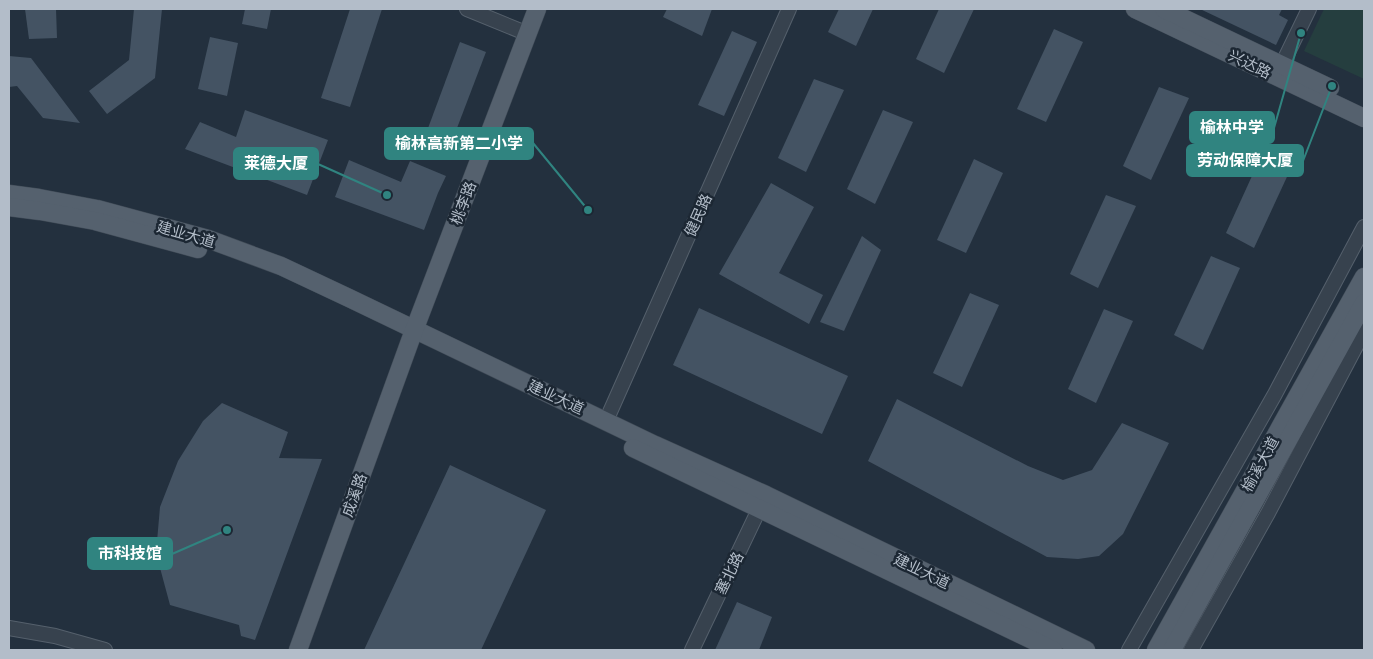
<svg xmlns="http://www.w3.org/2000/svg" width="1373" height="659" font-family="Inter,'Noto Sans SC',sans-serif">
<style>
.green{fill:#253e3f}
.building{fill:#445363}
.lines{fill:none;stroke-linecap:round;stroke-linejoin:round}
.minor-casing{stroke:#55606c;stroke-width:16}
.major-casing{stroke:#404b57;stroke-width:19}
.minor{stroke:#37424e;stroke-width:14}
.major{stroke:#55616e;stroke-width:18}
.labels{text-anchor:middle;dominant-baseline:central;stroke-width:5;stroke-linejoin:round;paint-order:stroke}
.street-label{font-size:15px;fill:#b3bdc9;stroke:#1c2733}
.leader{fill:none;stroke:#308480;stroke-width:2}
.callout-dot{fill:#308480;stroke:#1c2733;stroke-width:2}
.callout{fill:#308480;stroke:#308480;stroke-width:2}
.callout-label{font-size:16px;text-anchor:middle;font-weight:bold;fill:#fff}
</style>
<rect width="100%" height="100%" fill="#23303e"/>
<path class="green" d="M1324,9H1364V79L1304,51Z"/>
<g class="building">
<path d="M25,9H56L57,38L29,39Z"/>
<path d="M134,9H162L155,78L107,114L89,91L129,60Z"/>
<path d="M245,9H271L267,29L242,24Z"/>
<path d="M350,9H382L350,107L321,98Z"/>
<path d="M667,9H712L702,36L663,17Z"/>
<path d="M839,9H873L856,46L828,32Z"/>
<path d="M939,9H974L944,73L916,59Z"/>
<path d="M1200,9H1282L1279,15L1288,20L1276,45Z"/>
<path d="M1054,29L1083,42L1046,122L1017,109Z"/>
<path d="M732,31L757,42L724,116L698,105Z"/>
<path d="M210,37L238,43L227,96L198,89Z"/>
<path d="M460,42L486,52L449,149L424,139Z"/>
<path d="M9,56L31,58L80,123L43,118L17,86L9,87Z"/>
<path d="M814,79L844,90L806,172L778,158Z"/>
<path d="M1159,87L1189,98L1151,180L1123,166Z"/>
<path d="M245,110L328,140L307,195L185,149L200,122L236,137Z"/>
<path d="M883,110L913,122L875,204L847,189Z"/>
<path d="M1262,154L1292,166L1254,248L1226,233Z"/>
<path d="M974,159L1003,173L966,253L937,240Z"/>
<path d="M349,160L401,182L410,161L446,176L438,193L424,230L335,197Z"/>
<path d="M771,183L814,207L779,273L823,295L809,324L719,274Z"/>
<path d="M1106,195L1136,206L1098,288L1070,274Z"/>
<path d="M862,236L881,250L844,331L820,322Z"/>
<path d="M1211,256L1240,268L1203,350L1174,335Z"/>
<path d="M970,293L999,305L962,387L933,373Z"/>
<path d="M699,308L848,376L822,434L673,365Z"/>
<path d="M1104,309L1133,321L1096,403L1068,389Z"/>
<path d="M897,399L1028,466L1063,480L1092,470L1122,423L1169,443L1123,534L1099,556L1078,559L1047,557L868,461Z"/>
<path d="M222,403L288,432L279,458L322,459L255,640L241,636L239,625L170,605L156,553L160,507L178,461L203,421Z"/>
<path d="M450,465L546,510L481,650H364Z"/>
<path d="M737,602L772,617L759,650H715Z"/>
</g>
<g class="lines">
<defs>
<g id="minor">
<path d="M467,9L528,34"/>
<path d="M1278,73L1309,9"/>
<path d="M606,421L789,9"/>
<path d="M9,628L55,636L105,650"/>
<path d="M692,650L763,501"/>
<path d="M1129,650L1275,394L1364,227"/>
<path d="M1191,650L1268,513L1364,331"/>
</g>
<g id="major">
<path d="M1135,9L1364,118"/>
<path d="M1164,9L1330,88"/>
<path d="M9,194L39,198L97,209L208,239L281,266L349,298L655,445L766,495L1086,650"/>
<path d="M9,207L40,211L95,221L198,249"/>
<path d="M633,448L1053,650"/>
<path d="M298,650L410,341L537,9"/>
<path d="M1156,650L1364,277"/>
<path d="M1172,650L1364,303"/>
</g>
</defs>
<use href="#minor" class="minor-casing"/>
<use href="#major" class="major-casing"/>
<use href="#minor" class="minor"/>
<use href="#major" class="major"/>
</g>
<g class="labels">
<g class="street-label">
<text transform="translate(1250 64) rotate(26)">兴达路</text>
<text transform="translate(463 203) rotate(-69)">桃李路</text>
<text transform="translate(698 215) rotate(-66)">健民路</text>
<text transform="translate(186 234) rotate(16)">建业大道</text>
<text transform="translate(556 397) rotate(25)">建业大道</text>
<text transform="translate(1260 464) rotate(-61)">榆溪大道</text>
<text transform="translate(354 495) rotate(-70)">成溪路</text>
<text transform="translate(922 571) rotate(26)">建业大道</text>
<text transform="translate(729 573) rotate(-64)">塞北路</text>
</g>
</g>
<path class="leader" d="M1301 33L1274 128M588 210L533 143M1332 86L1303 161M387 195L318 164M227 530L172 554"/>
<g class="callout-dot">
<circle cx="1301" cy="33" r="5"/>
<circle cx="588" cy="210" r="5"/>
<circle cx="1332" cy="86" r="5"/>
<circle cx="387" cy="195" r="5"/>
<circle cx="227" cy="530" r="5"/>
</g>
<g class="callout">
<rect x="1190" y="112" width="84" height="31" rx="5"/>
<rect x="385" y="128" width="148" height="31" rx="5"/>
<rect x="1187" y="145" width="116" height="31" rx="5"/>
<rect x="234" y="148" width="84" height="31" rx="5"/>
<rect x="88" y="538" width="84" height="31" rx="5"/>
</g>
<g class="callout-label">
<text x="1232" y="133">榆林中学</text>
<text x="459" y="149">榆林高新第二小学</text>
<text x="1245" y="166">劳动保障大厦</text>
<text x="276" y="169">莱德大厦</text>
<text x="130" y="559">市科技馆</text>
</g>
<rect width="1373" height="659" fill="none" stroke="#b3bdc9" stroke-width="20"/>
</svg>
